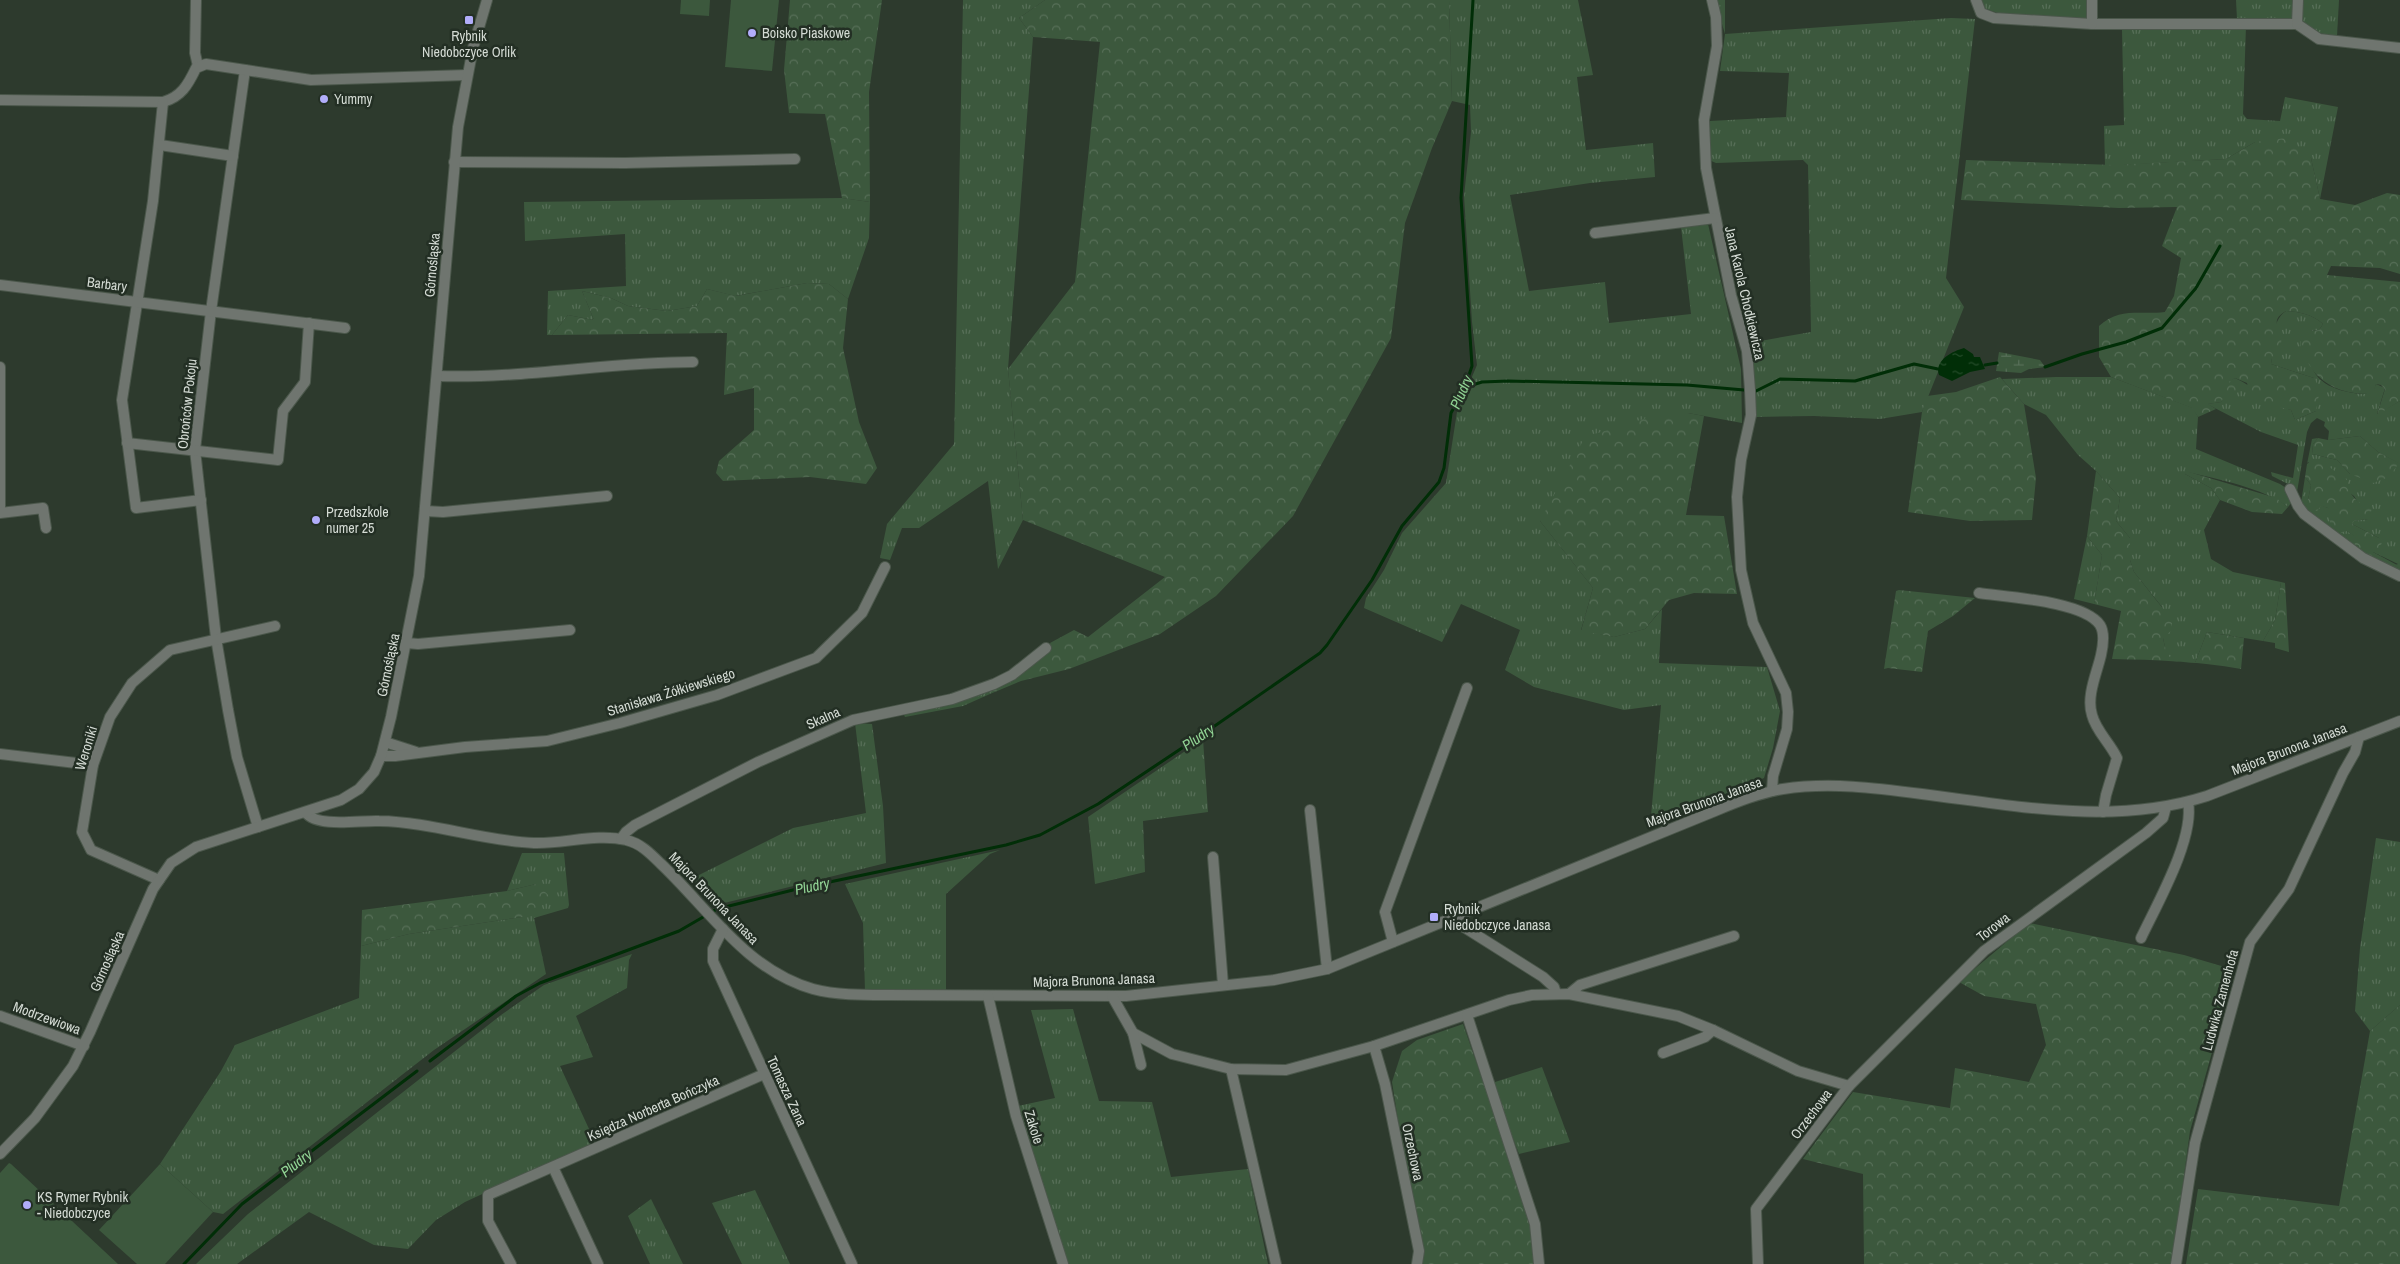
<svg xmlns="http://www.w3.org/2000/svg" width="2400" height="1264" font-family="'Archivo Narrow',sans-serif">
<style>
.grass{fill:url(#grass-tufts)}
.forest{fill:url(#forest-crowns)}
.wetland{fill:url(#wetland-marsh)}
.green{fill:#3c583d}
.water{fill:url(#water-ripples)}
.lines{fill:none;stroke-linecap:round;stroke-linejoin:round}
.stream{stroke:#012e07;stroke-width:3}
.minor-casing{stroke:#4b574b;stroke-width:12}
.tertiary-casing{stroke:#4b574b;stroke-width:12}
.minor{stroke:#6f756f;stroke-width:10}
.tertiary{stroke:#6f756f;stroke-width:10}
.poi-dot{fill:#b1adfa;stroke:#232f24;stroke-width:2}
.labels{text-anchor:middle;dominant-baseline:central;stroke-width:5;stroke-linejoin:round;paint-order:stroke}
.poi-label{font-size:14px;fill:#d4dbd4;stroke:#232f24;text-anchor:start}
.street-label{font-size:14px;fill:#d4dbd4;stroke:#232f24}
.water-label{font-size:15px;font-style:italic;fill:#91d394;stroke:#232f24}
</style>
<defs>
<pattern id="grass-tufts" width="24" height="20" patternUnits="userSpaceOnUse" patternTransform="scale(1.25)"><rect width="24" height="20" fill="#3c583d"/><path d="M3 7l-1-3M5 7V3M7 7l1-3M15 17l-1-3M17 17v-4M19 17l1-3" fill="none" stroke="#576f58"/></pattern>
<pattern id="forest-crowns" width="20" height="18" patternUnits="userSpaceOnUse" patternTransform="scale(1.25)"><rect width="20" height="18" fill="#3c583d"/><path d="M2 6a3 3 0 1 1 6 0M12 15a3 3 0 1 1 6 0" fill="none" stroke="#576f58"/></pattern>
<pattern id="wetland-marsh" width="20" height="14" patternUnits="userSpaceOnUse" patternTransform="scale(1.25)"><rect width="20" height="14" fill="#3c583d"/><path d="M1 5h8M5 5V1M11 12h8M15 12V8" fill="none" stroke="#576f58"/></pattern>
<pattern id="water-ripples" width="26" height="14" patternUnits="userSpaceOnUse" patternTransform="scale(1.25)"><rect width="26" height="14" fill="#012e07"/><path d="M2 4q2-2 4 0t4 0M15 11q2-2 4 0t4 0" fill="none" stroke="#254c2a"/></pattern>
</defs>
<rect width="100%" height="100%" fill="#2d3a2d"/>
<g class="grass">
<path d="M963,0H1045L1019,18L1033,37L1008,369L1023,520L998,569L988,481L919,528H902L890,560L880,558L887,524L954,444Z"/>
<path d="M1449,0H1578L1593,75L1577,77L1586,150L1653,143L1655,177L1590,183L1510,195L1529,291L1605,282L1609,323L1691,314L1681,227L1708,224L1741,369L1742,423L1688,413L1540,521L1593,588L1581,630L1614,637L1645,629L1662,609L1659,663L1767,667L1780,711L1773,748L1764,778L1650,827L1661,705L1624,710L1534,687L1505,670L1520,630L1461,604L1442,642L1364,608L1366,598L1384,570L1402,533L1446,483L1457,412L1477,365L1472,322L1464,196L1471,132L1470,105L1452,101Z"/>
<path d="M1715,0H1725V34L1951,18L1975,19L1946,278L1964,307L1922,412L1880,419L1814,416L1756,417L1749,343L1811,332L1808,165L1803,160L1716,163L1709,160L1710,121L1786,117L1789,73L1720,71L1725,34Z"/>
<path d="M1979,0H2090V20L2008,16L1985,9Z"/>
<path d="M2236,0H2293L2292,20L2237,19Z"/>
<path d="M2301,0H2339L2337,36L2318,33L2300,19Z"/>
<path d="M2246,26L2243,114L2247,119L2280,121L2285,97L2338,107L2320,199L2311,158L2255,142L2226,159L2105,166L2104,126L2124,125L2122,30Z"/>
<path d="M842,198L870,202L869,238L848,299L829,284L807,283L735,296L707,289L697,306L667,311L628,306L611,298L582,291L594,320L568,315L552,335H547L548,291L626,286L625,234L525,241L524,202Z"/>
<path d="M2286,311C2300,312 2312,314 2323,324L2319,330L2311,331C2311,341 2309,353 2311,363C2315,388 2351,395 2372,394L2376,384L2385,388L2377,414L2400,401V571L2390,567L2398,564L2373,552V548H2380L2379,538L2352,524L2353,521L2368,519L2354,496L2308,462L2307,464L2312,439L2318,438L2313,444L2312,454L2337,460L2350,474L2398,463L2378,452L2360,436L2328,440L2329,431L2324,426L2325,422L2317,418L2311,423L2307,432L2297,492L2294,487L2272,476L2271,472L2293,478L2298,445L2261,432L2207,404L2221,402L2229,381L2235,378C2255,387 2269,404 2291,410L2295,420L2316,411L2314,378L2271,364C2275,347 2270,321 2286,311Z"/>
<path d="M2056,377H2111L2193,408L2198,417L2196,449L2280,484L2289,490L2293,500L2288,507C2263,488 2218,479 2187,472L2185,474L2211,488L2220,500L2204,530L2211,559L2233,572L2281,582L2275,620L2263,641L2207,632L2195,663L2173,661L2167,656L2163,638L2162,607L2134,572L2130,560V538L2116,521L2120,498L2096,471L2078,455L2046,415L2024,404L2002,379Z"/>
<path d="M2305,477L2311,485L2308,500L2328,508L2347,531L2355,536V549L2317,520L2301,503Z"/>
<path d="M2087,536L2102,555L2094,604L2074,599Z"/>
<path d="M985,689L990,694L963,706L905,717L903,713Z"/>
<path d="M855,723L872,724L883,806L886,863L716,905L691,879L793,828L866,813Z"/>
<path d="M1203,739L1208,812L1143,821L1145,872L1095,884L1088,817Z"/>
<path d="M2376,838L2400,842V1005L2370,1031L2355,1011L2360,948Z"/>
<path d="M1000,850L990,854L946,894V993L865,991L863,923L845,884Z"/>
<path d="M522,853H564L569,905L568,908L534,918L546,974L434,1050L223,1214L213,1212L160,1164L221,1071L235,1045L359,998L361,946L409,934L522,917L536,884L507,891Z"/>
<path d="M632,954L629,960L627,988L576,1016L593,1057L560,1066L595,1142L465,1202L436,1220L408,1249L374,1245L309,1212L237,1264H196L248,1214L501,1015L544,985Z"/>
<path d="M1073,1009L1099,1101L1152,1102L1171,1177L1248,1169L1268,1264H1068L1018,1106L1055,1098L1031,1010Z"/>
<path d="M1542,1067L1570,1142L1519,1154L1492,1083Z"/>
<path d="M755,1190L790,1264H742L712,1203Z"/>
<path d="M651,1199L683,1264H650L628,1216Z"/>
</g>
<g class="forest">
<path d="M790,0H882L869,92L870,202L842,198L825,114L789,113L784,70Z"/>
<path d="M1045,0H1449L1452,101L1432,148L1405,223L1391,338L1293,516L1216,596L1160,634L1069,669L1021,681L990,694L985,689L1015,675L1052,649L1050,643L1074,630L1088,637L1165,577L1023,520L1008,369L1075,282L1100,42L1033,37L1019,18Z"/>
<path d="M2286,138L2311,158L2320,199L2355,205L2387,193L2400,195V274L2380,268L2331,266L2327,275L2400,282V401L2377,415L2385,389L2381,385L2376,384L2373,394C2353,395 2332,390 2318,376C2311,370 2311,364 2301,356V339L2311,331L2319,330L2323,324C2312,314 2300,312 2286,311C2271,320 2278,325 2281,338C2282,343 2280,349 2279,354L2272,358L2271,364L2314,378L2320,389L2316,411L2295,420L2291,410L2251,401L2247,383L2235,378L2229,382L2239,388L2237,393L2225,395L2221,402L2208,404L2216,409L2198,417L2192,408L2111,377L2099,357V326C2120,307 2139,315 2165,312L2174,296L2181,258L2162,246L2177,207L2119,208L1961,200L1966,160L2114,165L2226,159L2255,142Z"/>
<path d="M807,283L829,284L848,299L843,348L859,422L877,468L866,484L810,477L723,481L716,473L719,461L754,430V388L724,395L727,333L552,335L568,315L594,320L582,291L611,298L628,306L667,311L697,306L707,289L736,296Z"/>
<path d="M2000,377L2024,404L2036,478L2032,520L1970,521L1908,512L1922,412L1927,396L1956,392Z"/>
<path d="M1688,413L1704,416L1686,515L1724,516L1737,594L1694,593L1669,600L1645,629L1614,637L1581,631L1593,588L1540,521L1585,437L1653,416Z"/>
<path d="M2360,436L2378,452L2399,463L2389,477L2373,483L2350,474L2337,460L2312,454L2313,444L2318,438L2328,440Z"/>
<path d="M2311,461L2328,466L2347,480C2349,496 2357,503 2372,509L2368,519L2354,521L2352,524L2379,538L2382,542L2380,548H2373V552L2397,565L2394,568L2355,549L2354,536L2347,531L2338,534L2331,529L2328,508L2321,506L2317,511L2310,509L2308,500L2311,485L2305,477L2307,464Z"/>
<path d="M2096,471L2120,498L2116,521L2130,538V560L2134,572L2172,620V630L2163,638C2168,662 2171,661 2195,663L2207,632L2244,638L2241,669C2197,661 2156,660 2112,659L2121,611L2094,604L2102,555L2087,536Z"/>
<path d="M2186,471L2276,498L2288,507L2282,514L2252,512L2220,500L2211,488L2185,474Z"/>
<path d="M2281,582L2285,583L2289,652L2275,648V643L2263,641L2275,620Z"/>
<path d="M1899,590L1975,598L1953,616L1928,631L1922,672L1888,668L1884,669L1896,591Z"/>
<path d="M536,884L553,899L522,917L409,934L361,946L362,910L507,891Z"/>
<path d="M2029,923L2184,955L2235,970L2190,1131L2172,1264H1864L1863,1174L1803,1159L1853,1092L1950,1108L1955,1068L2029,1082L2046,1045L2036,1004L1984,996L1959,982Z"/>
<path d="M2400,1005V1264H2186L2198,1189L2339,1206L2370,1031Z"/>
<path d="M1463,1024L1512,1165L1531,1229L1534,1264H1421L1392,1082L1402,1051L1417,1040Z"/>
</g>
<path class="wetland" d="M1999,352L2040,360L2045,367L2029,369L2021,373L1996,371Z"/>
<g class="green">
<path d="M681,0H710L709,16L680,14Z"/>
<path d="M731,0H779L772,71L725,67Z"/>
<path d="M9,1163L11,1164L118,1264H0V1173Z"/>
<path d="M160,1164L213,1212L165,1264H137L99,1230Z"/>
</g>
<path class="water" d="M1964,348L1973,354L1974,357H1980L1985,369L1970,372L1952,381L1939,375C1934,360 1953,351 1964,348Z"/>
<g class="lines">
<g class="stream">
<path d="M1985,365L1997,363"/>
<path d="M2045,367L2082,354L2126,342L2162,328L2196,288L2220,246"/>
<path d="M1466,387L1482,382L1508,381L1687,385L1744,390"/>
<path d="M1756,391L1780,379L1855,381L1914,364L1938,369"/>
<path d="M430,1061L516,996L540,983L679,931L717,909L801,888L1006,845L1040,835L1098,804L1206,732L1320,653L1327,645L1372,580L1402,526L1439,482L1444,468L1451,413L1465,387L1472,366L1461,198L1473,0"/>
<path d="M184,1264L242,1204L417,1071"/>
</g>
<defs>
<g id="minor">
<path d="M196,0L195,53L198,66"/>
<path d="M1712,0L1716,17L1717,46L1704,120L1706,168L1731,295L1747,351L1750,390L1751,415L1741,460L1737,497L1741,570L1753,623L1786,693L1788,712L1787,729L1773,776L1772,791"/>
<path d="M1976,0L1981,13L1994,18L2092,24H2297"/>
<path d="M2092,0V24"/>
<path d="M2297,24L2319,39L2400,48"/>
<path d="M2297,24L2298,0"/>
<path d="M245,70L211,311L195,450L216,638L228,710L237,757L258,827"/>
<path d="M0,100L163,102C181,97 188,85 196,68L206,64L311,80L467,75"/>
<path d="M163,102L153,201L122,400L136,508L201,500"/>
<path d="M160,145L233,156"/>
<path d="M454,162L625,163L795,159"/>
<path d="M1595,233L1715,218"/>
<path d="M0,285L345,328"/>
<path d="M0,367V512"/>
<path d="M437,376C522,379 608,362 693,362"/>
<path d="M127,443L278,460L283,411L305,382L309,323"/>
<path d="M2290,489L2298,506L2304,514L2363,558L2400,576"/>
<path d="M426,511L443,512L607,496"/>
<path d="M0,513L43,508L46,528"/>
<path d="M1979,593C2006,597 2084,601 2100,625C2105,633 2103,646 2101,655C2097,673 2086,696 2092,715C2096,731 2110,743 2117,758L2106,795L2103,812"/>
<path d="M407,643L418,644L570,630"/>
<path d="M385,742L416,752"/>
<path d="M0,754L93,765"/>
<path d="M381,756H395L465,747L547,741L620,723L717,695L816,658L862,613L885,567"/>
<path d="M1310,810L1327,969"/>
<path d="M306,813C318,828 361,820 379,821C432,822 482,841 534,843C564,844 597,833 626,840C640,843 650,853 660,863C708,908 746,970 813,989C836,995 861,995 885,995L1126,996L1274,980L1327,969L1715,811C1737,802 1759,793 1783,789C1829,782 1876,788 1922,794C2018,806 2113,826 2207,796L2400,721"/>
<path d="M621,839L626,832L635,825L758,762L853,720L952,699L994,684L1012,675L1046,648"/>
<path d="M1213,857L1223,985"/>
<path d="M159,880L91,850L82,832L93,765L110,717L132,683L170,650L275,626"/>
<path d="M1453,917L1459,924L1543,977L1554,987L1556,993"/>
<path d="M723,929L713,949V961L852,1264"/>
<path d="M2141,938C2157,904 2195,838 2188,802"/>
<path d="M1393,942L1385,912L1467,688"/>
<path d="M1569,994L1580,985L1734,936"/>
<path d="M988,996L1016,1116L1063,1264"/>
<path d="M1112,996L1133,1033L1172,1054L1231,1069L1286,1070L1374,1046L1509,1000L1532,995L1569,994L1678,1016L1713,1030L1798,1071L1849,1086"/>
<path d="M1467,1015L1535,1224L1539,1264"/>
<path d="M0,1016L84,1046"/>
<path d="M1133,1033L1141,1065"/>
<path d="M1374,1046L1385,1084L1419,1251L1417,1264"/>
<path d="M1663,1053L1705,1037L1713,1030"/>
<path d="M1231,1069L1276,1264"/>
<path d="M553,1167L598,1264"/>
<path d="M511,1264L488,1221V1195L764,1074"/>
<path d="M1758,1264L1756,1209L1849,1086L1984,951L2146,833L2163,818L2166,807"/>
<path d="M2176,1264L2195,1143L2250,942L2289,889L2343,773L2355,752L2359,737"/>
</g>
<path id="tertiary" d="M0,1154L35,1118L73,1066L90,1032L153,889L171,863L196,847L341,800L359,789L374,772L381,756L391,717L419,576L458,127L473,48L487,0"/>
</defs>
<use href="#minor" class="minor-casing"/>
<use href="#tertiary" class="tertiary-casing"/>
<use href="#minor" class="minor"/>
<use href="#tertiary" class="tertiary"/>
</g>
<g class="poi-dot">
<rect x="464" y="15" width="10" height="10" rx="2.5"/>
<circle cx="752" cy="33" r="5"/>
<circle cx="324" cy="99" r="5"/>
<circle cx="316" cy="520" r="5"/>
<rect x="1429" y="912" width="10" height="10" rx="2.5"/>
<circle cx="27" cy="1205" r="5"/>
</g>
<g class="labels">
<g class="poi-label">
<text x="762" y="33">Boisko Piaskowe</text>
<text x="469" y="36" text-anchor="middle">Rybnik<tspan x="469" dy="16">Niedobczyce Orlik</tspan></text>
<text x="334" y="99">Yummy</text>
<text x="326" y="512">Przedszkole<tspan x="326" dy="16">numer 25</tspan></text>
<text x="1444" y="909">Rybnik<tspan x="1444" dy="16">Niedobczyce Janasa</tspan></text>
<text x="37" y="1197">KS Rymer Rybnik<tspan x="37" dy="16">- Niedobczyce</tspan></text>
</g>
<g class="street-label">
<text transform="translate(432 265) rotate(-85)">Górnośląska</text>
<text transform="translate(107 284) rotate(7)">Barbary</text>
<text transform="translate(1745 293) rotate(77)">Jana Karola Chodkiewicza</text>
<text transform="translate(187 404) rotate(-84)">Obrońców Pokoju</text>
<text transform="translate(388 665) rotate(-78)">Górnośląska</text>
<text transform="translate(671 692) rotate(-17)">Stanisława Żółkiewskiego</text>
<text transform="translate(823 718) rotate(-24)">Skalna</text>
<text transform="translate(86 748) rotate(-73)">Weroniki</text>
<text transform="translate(2289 749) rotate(-21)">Majora Brunona Janasa</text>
<text transform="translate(1704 802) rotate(-20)">Majora Brunona Janasa</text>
<text transform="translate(714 898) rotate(46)">Majora Brunona Janasa</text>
<text transform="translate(1993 927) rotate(-38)">Torowa</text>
<text transform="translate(107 961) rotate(-66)">Górnośląska</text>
<text transform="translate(1094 980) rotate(-2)">Majora Brunona Janasa</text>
<text transform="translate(2220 1000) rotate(-75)">Ludwika Zamenhofa</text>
<text transform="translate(47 1018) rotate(20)">Modrzewiowa</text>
<text transform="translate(787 1091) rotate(65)">Tomasza Zana</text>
<text transform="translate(653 1108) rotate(-24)">Księdza Norberta Bończyka</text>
<text transform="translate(1811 1114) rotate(-53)">Orzechowa</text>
<text transform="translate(1034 1127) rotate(73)">Zakole</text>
<text transform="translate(1413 1152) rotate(78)">Orzechowa</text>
</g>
<g class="water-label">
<text transform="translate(1461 392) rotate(-66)">Pludry</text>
<text transform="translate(1198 737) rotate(-34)">Pludry</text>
<text transform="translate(812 886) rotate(-12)">Pludry</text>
<text transform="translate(296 1163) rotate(-37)">Pludry</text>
</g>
</g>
</svg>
